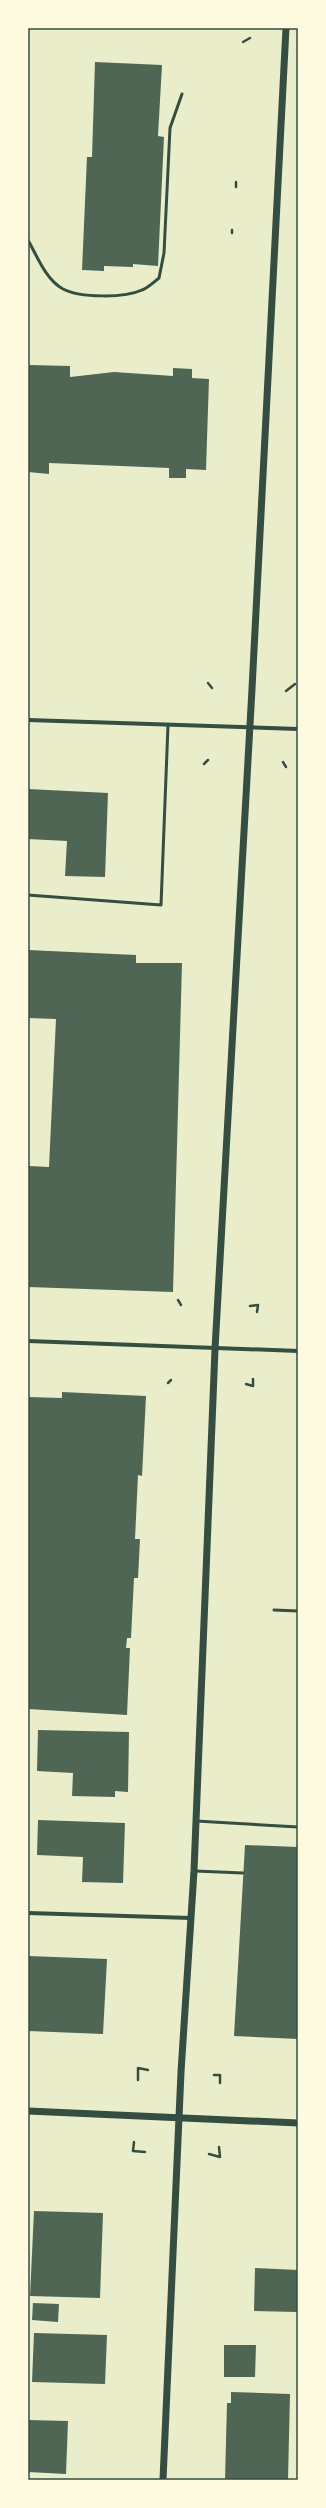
<svg xmlns="http://www.w3.org/2000/svg" width="326" height="2508" font-family="'Noto Serif',serif">
<style>
.building{fill:#4f6655}
.lines{fill:none;stroke-linecap:round;stroke-linejoin:round}
.path{stroke:#344e41;stroke-width:2.5}
.service{stroke:#344e41;stroke-width:3}
.minor{stroke:#344e41;stroke-width:4}
.tertiary{stroke:#344e41;stroke-width:7}
.neatline{fill:none;stroke:#344e41;stroke-width:1.5}
</style>
<rect width="100%" height="100%" fill="#e9edc9"/>
<g class="building">
<path d="M95,62L162,65L158,136L164,137L158,266L133,264V267L104,266V271L82,270L87,157H92Z"/>
<path d="M29,365L70,366V377L114,372L173,376V368L192,369V378L209,379L206,470L186,469V478H169V468L49,463V474L28,472Z"/>
<path d="M28,789L108,793L105,877L65,876L67,841L28,839Z"/>
<path d="M28,950L136,955V963H182L173,1292L28,1287V1166L49,1167L56,1019L28,1018Z"/>
<path d="M62,1392L146,1396L142,1476L138,1475L135,1539H140L138,1578H134L131,1638H127L126,1648H130L127,1715L28,1709V1397L62,1398Z"/>
<path d="M38,1730L129,1732L128,1792L115,1791V1797L72,1796L73,1773L37,1771Z"/>
<path d="M38,1820L125,1823L123,1883L82,1882L83,1857L37,1855Z"/>
<path d="M245,1845L298,1847V2039L234,2036Z"/>
<path d="M28,1956L107,1959L103,2034L28,2031Z"/>
<path d="M34,2211L103,2213L100,2298L30,2296Z"/>
<path d="M255,2268L298,2270L297,2312L254,2311Z"/>
<path d="M33,2303L59,2304L58,2322L32,2320Z"/>
<path d="M34,2333L107,2335L105,2384L32,2382Z"/>
<path d="M224,2345H256L255,2377H224Z"/>
<path d="M231,2392L290,2394L288,2480H225L227,2403H231Z"/>
<path d="M28,2420L68,2421L66,2474L28,2472Z"/>
</g>
<g class="lines">
<g class="path">
<path d="M243,42L250,38"/>
<path d="M236,182V187"/>
<path d="M232,230V233"/>
<path d="M208,683L212,688"/>
<path d="M286,691L295,684"/>
<path d="M283,762L286,767"/>
<path d="M204,764L208,760"/>
<path d="M178,1300L181,1305"/>
<path d="M250,1306L258,1305L257,1312"/>
<path d="M168,1383L171,1380"/>
<path d="M246,1384L253,1386V1379"/>
<path d="M214,2075H220V2083"/>
<path d="M138,2080V2068L148,2070"/>
<path d="M134,2142L133,2151L145,2152"/>
<path d="M209,2154L220,2157L219,2147"/>
</g>
<g class="service">
<path d="M28,240C37,256 46,280 63,289C80,298 125,298 142,290C148,288 154,282 159,278L164,253L170,128L182,94"/>
<path d="M28,895L161,905L168,725"/>
<path d="M274,1610L298,1611"/>
<path d="M196,1821L298,1827"/>
<path d="M195,1871L243,1873"/>
</g>
<g class="minor">
<path d="M28,720L298,729"/>
<path d="M28,1341L298,1351"/>
<path d="M28,1913L191,1918"/>
</g>
<g class="tertiary">
<path d="M28,2111L298,2123"/>
<path d="M163,2480L181,2072L194,1871L215,1349L252,689L286,28"/>
</g>
</g>
<rect width="326" height="2508" fill="none" stroke="#fefae0" stroke-width="58"/>
<rect x="29" y="29" width="268" height="2450" class="neatline"/>
</svg>
